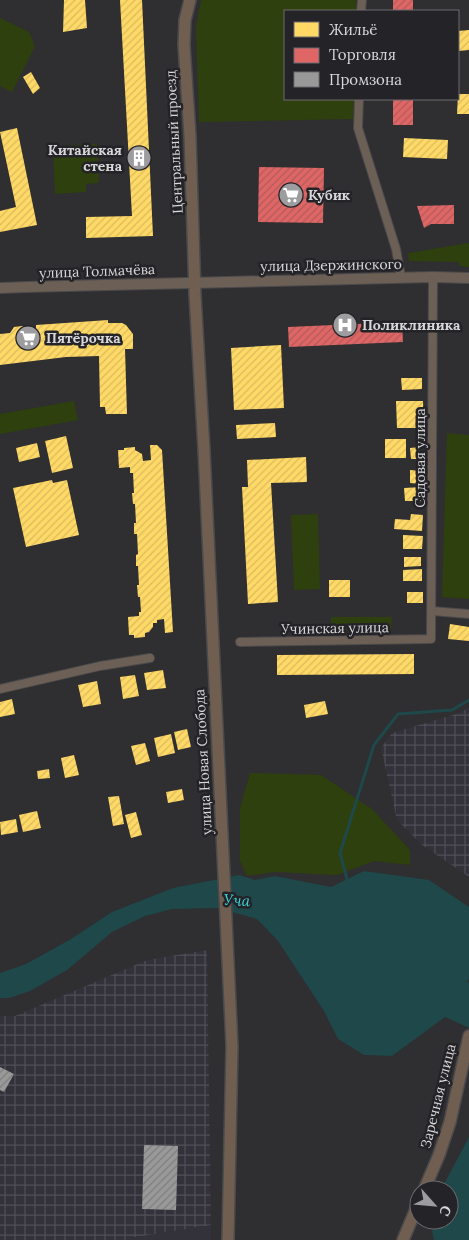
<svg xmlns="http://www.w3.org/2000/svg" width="469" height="1240" font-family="Lora,serif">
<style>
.built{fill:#33313a}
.industrial{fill:url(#industrial-grid)}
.green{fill:#2e400d}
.water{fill:#1e4849}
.homes{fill:url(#homes-hatch)}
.shops{fill:url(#shops-hatch)}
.industry{fill:url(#industry-hatch)}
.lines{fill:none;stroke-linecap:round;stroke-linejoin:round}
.stream{stroke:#1e4849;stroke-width:3}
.minor-casing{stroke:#4a494b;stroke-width:10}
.tertiary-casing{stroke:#4a494b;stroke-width:12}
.secondary-casing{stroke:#4a494b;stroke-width:14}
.minor{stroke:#6c5f55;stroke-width:8}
.tertiary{stroke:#6c5f55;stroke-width:10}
.secondary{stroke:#705e51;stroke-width:11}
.labels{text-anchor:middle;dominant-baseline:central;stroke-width:5;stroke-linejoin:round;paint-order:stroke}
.street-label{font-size:14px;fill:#d8d7da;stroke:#242327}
.poi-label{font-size:14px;font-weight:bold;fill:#d8d7da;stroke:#242327;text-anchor:start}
.water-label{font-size:15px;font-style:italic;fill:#38d7dc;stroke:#242327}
</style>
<defs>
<pattern id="industrial-grid" width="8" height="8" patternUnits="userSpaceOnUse" patternTransform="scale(1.25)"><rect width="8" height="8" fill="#33313a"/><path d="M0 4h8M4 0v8" fill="none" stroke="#504e56"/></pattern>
<pattern id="homes-hatch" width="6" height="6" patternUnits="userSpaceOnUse" patternTransform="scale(1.25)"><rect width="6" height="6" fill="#ffd966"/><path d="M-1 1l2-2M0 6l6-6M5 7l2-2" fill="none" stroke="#d9ba5f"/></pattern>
<pattern id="shops-hatch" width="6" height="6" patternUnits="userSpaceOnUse" patternTransform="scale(1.25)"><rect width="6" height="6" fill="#e06666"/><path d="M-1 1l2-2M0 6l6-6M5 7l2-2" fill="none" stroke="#b05b5b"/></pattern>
<pattern id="industry-hatch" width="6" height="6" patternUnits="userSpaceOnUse" patternTransform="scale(1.25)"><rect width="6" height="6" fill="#999"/><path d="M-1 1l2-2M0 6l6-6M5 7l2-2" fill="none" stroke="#7f7e7f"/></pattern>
</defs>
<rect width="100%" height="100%" fill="#2f2e30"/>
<path class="built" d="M211,1225V1240H128L130,1238Z"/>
<g class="industrial">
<path d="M469,708V877L422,845L397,820L381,748L392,733L456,714Z"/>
<path d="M207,950L211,1225L130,1238L128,1240H0V1016H15L147,960Z"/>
</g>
<g class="green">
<path d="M201,0H356V11H285V99H354L353,119L199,122L196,27Z"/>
<path d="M0,18L29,32L35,46L12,92L0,86Z"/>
<path d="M97,144L99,183L86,184V192L55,194L53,146Z"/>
<path d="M469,243V267L459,266V262L409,261L408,253Z"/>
<path d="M74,401L78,420L0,434V414Z"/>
<path d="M447,433L469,435V599L442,597Z"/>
<path d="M318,514L320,589L294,590L291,515Z"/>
<path d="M331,617H392L391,630H331Z"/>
<path d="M250,773L321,775L372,809L410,850V865L374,861L337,875L275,872L247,876L240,861V808Z"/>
</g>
<g class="water">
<path d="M364,871L429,880L469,907V979L467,981L469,983V1028L445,1017L392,1056L364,1055L338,1039L324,1011L278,941L257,919L218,908L172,909L145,916L112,932L67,970L30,991L9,998H0V973L26,964L71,939L112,912L173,888L239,875L255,880L275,876L331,887Z"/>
<path d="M469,1137V1240H434L432,1232L435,1220H449V1190H442L443,1186Z"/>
</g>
<g class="homes">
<path d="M64,0H85L87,28L63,32Z"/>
<path d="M120,0H142L153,236L86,238V217L132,216Z"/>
<path d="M469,30V50L458,51V31Z"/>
<path d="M31,72L40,88L33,94L23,77Z"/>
<path d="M458,94H469V114H457Z"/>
<path d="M17,128L37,225L0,232V211L16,207L0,132Z"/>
<path d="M404,138L448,140L447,159L403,157Z"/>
<path d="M108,320V323H122L126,325L133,334V349H125L127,414H106L105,407H100L99,356L66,357L0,365V334L10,333L14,327L22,326L28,330L36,329V325Z"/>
<path d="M281,345L284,408L234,410L231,348Z"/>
<path d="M401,378H422V389L402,390Z"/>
<path d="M396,401H423L424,428H397Z"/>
<path d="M275,423L276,437L237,439L236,425Z"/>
<path d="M66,436L73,468L52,473L45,441Z"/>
<rect x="385" y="439" width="21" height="19"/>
<path d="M37,443L40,457L19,462L16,448Z"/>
<path d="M150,445H157L162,450L173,632L165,633L164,619L157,620V623H153V627L149,632L145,633V637L134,638V635H129L128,617L139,616V612H141L140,597H138L137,585H139L138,566H136V555L138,554L137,534H134V523H136L135,504H133L132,493H134L133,473H130V467L119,468L118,450H124V448L135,447V450L142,454L143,461L151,460Z"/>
<path d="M420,447V459H411L410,448Z"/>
<path d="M306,457L307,482L271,483L278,602L248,604L242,487H248L247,460Z"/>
<path d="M410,470L422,471V484L410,483Z"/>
<path d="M52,480L53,483L67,480L79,535L26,547L13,488Z"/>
<path d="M422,487L423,501H405L404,488Z"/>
<path d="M411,514L423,515L422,531L394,529L395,519L410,520Z"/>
<path d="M403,535L423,536L422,549H403Z"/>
<path d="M404,557H421V566L404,567Z"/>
<path d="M422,569V581H403V570Z"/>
<rect x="329" y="580" width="21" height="17"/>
<rect x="407" y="592" width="16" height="11"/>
<path d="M450,624L469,627V641L448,639Z"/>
<path d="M414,654V674L277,675V655Z"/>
<path d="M163,670L166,688L147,690L144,673Z"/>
<path d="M135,675L139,696L123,699L120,677Z"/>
<path d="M97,681L101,704L83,707L78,685Z"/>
<path d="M12,699L15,714L0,717V702Z"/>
<path d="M325,701L328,714L306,718L304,705Z"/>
<path d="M187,729L191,747L178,750L174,732Z"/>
<path d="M171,734L175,753L158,757L154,738Z"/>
<path d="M145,743L150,761L136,765L131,746Z"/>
<path d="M74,755L79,775L65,778L61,758Z"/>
<path d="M49,769L50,778L38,779L37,771Z"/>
<path d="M182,789L184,800L168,803L166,792Z"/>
<path d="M119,796L124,824L113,826L108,797Z"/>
<path d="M37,811L41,828L23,832L19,815Z"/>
<path d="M136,812L142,835L131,838L125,815Z"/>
<path d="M16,819L18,832L1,835L0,822Z"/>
</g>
<g class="shops">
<rect x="393" y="0" width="20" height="11"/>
<rect x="393" y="99" width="20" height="26"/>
<path d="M259,167L324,168L323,223L258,222Z"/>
<path d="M454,205V224H431L424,228L417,206Z"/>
<path d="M402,322L403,342L289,347L288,327Z"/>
</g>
<g class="industry">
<path d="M0,1067L14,1074L4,1092L0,1090Z"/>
<path d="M144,1145L178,1146L176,1210L142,1209Z"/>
</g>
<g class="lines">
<path class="stream" d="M347,879L340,853L374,745L398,714L452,710L469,700"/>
<defs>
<g id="minor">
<path d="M361,11L362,0"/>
<path d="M359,99L358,128L396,249L401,277"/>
<path d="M432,611L469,614"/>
<path d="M240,642L431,639L433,277"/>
<path d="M0,689L100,666L150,658"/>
</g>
<path id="tertiary" d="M0,288C144,283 288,281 433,277L469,278"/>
<g id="secondary">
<path d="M190,0L185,20L184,45L190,136L195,295L204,450L232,1046L228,1240"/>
<path d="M424,1190L439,1155L450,1122L469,1036"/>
<path d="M403,1240L419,1202"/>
</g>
</defs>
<use href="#minor" class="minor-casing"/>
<use href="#tertiary" class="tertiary-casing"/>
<use href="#secondary" class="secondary-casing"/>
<use href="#minor" class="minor"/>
<use href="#tertiary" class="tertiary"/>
<use href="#secondary" class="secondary"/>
</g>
<defs>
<symbol id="building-disc" viewBox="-11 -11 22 22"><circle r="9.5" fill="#9d9c9e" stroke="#242327"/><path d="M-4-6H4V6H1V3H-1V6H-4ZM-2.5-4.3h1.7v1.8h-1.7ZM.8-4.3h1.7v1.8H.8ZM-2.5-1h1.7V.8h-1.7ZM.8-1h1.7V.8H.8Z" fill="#fff"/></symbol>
<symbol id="supermarket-disc" viewBox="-11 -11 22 22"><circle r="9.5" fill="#9d9c9e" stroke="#242327"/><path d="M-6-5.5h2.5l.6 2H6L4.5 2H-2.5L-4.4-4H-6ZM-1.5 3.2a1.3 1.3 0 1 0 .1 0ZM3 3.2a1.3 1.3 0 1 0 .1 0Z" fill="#fff"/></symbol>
<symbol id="hospital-disc" viewBox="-11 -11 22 22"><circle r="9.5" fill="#9d9c9e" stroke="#242327"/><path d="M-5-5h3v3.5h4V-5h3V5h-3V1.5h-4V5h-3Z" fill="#fff"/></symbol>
</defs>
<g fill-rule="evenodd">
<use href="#building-disc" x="125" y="144" width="28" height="28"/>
<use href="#supermarket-disc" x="277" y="181" width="28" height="28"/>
<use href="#hospital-disc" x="331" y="311" width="28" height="28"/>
<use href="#supermarket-disc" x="14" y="324" width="28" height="28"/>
</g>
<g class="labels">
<g class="street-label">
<text transform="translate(174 142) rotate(-93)">Центральный проезд</text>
<text transform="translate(331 265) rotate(-1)">улица Дзержинского</text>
<text transform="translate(97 271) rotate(-2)">улица Толмачёва</text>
<text transform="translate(420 458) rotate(-90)">Садовая улица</text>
<text transform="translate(335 628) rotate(-1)">Учинская улица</text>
<text transform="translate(203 762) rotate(-93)">улица Новая Слобода</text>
<text transform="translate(438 1096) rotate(-76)">Заречная улица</text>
</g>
<g class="poi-label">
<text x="122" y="150" text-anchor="end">Китайская<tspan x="122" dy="16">стена</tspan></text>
<text x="308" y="195">Кубик</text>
<text x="362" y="325">Поликлиника</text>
<text x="46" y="338">Пятёрочка</text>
</g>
<g class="water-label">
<text transform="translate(237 900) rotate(4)">Уча</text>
</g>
</g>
<rect x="284" y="10" width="175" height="90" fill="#242327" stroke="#6c6b6f"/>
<rect x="294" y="22" width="25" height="15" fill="#ffd966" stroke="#6c6b6f"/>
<text x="329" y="35" font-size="15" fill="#d8d7da">Жильё</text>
<rect x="294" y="48" width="25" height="15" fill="#e06666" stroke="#6c6b6f"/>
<text x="329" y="60" font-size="15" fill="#d8d7da">Торговля</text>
<rect x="294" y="72" width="25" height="15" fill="#999999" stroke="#6c6b6f"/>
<text x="329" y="85" font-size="15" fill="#d8d7da">Промзона</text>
<g transform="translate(434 1205) rotate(117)"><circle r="24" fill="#242327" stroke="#6c6b6f"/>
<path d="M0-4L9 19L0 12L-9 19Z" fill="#9d9c9e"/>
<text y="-8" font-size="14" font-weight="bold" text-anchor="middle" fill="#d8d7da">С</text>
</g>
</svg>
